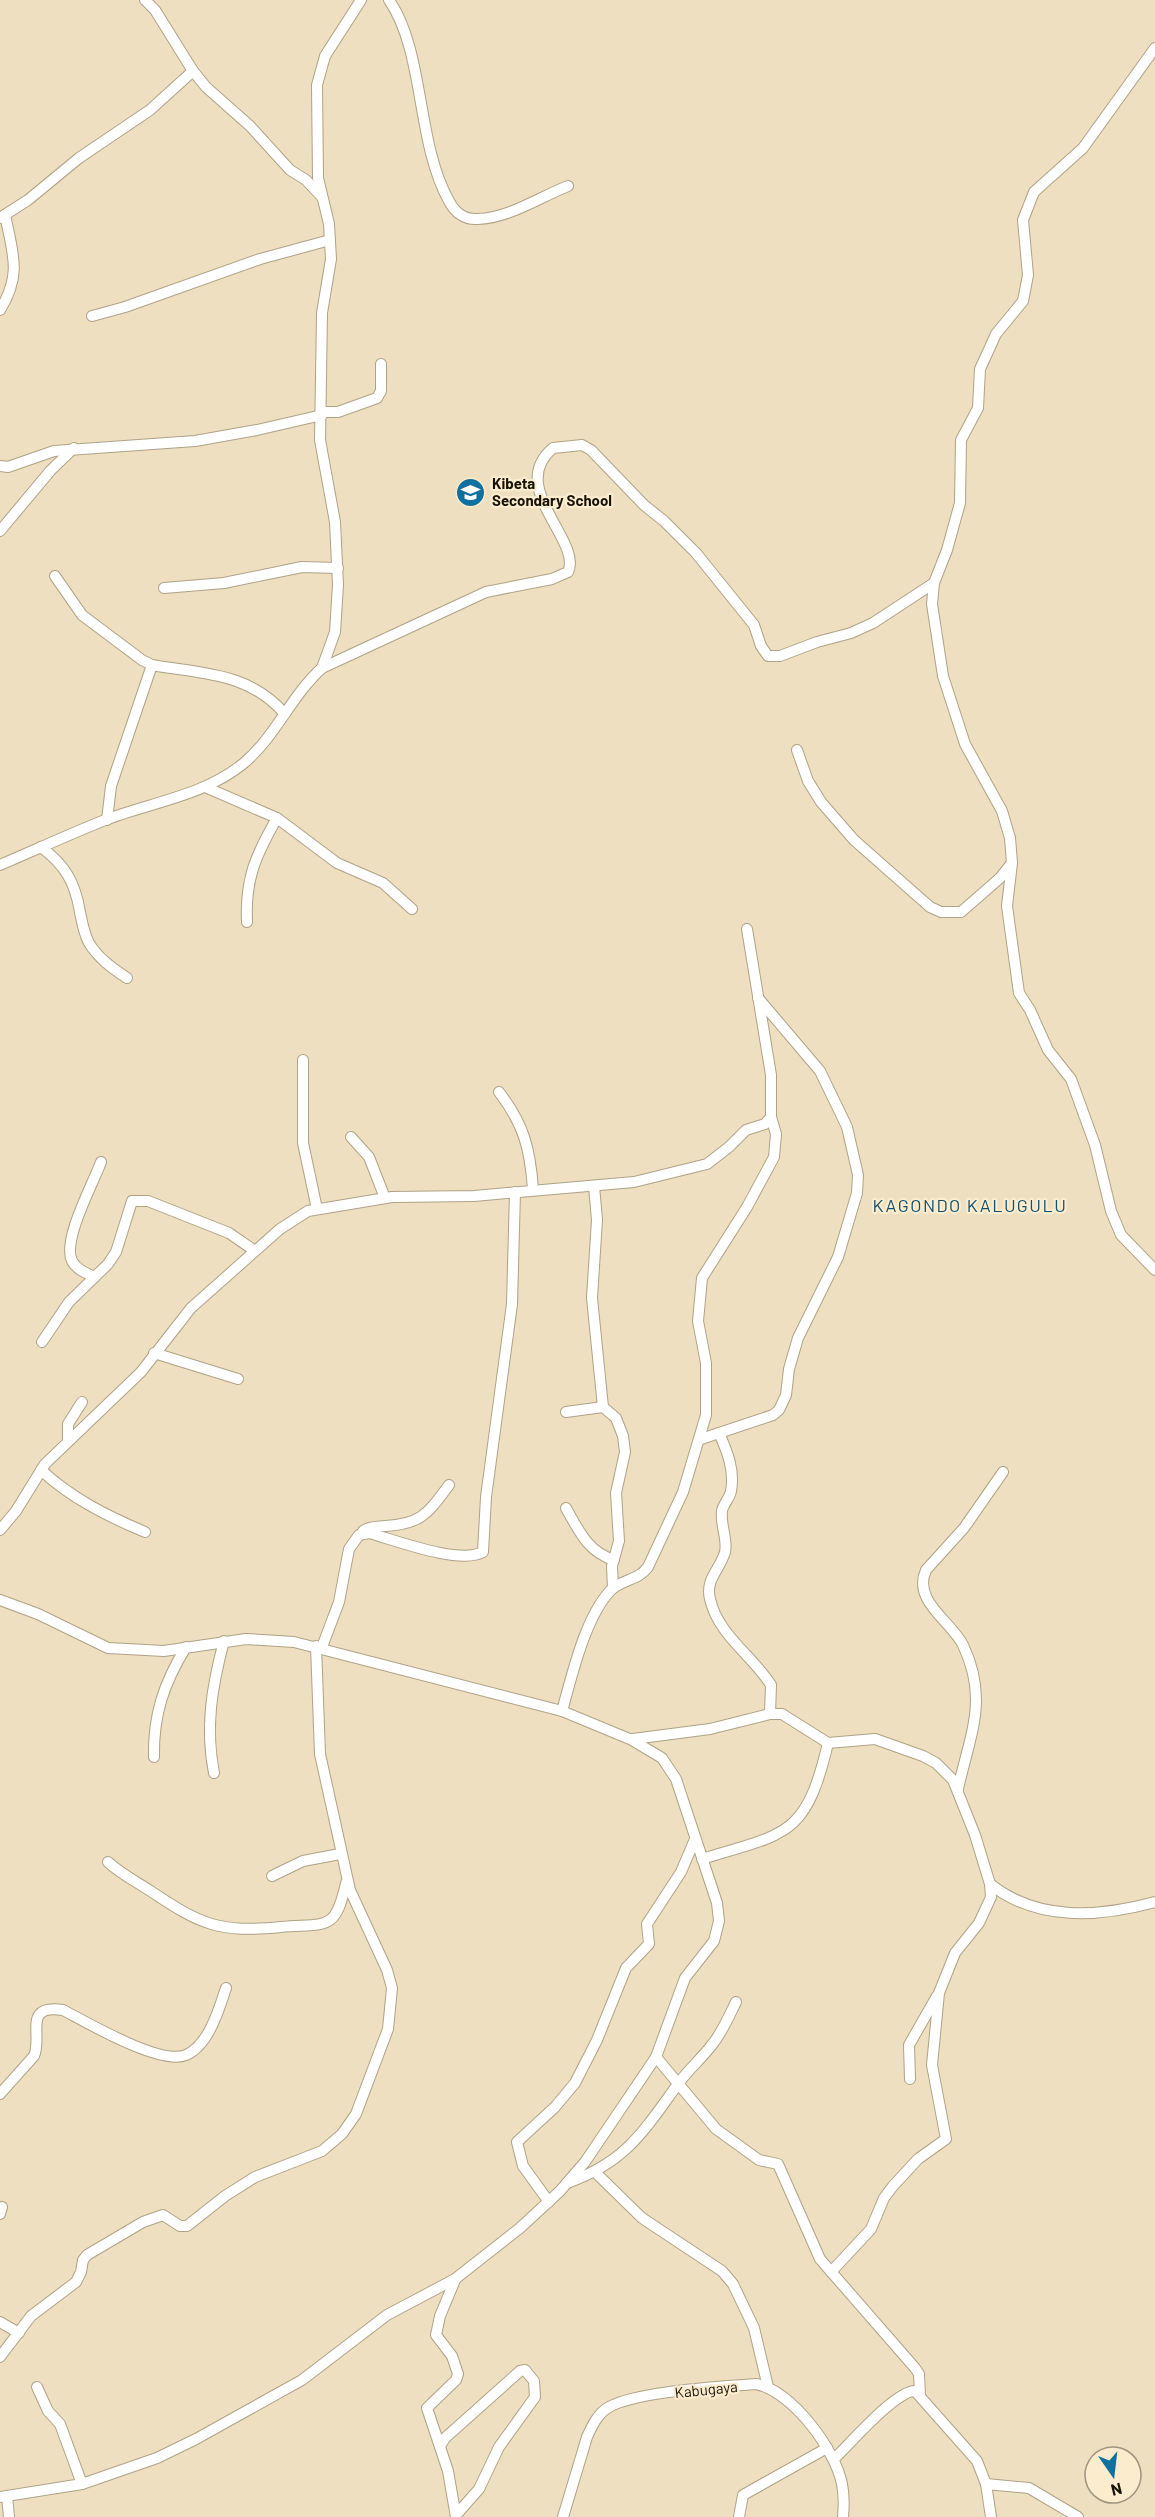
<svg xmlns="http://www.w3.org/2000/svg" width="1155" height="2517" font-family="Barlow,sans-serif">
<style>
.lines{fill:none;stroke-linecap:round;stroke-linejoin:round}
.street-casing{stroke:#b0a285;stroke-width:12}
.street{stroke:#fff;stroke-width:10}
.labels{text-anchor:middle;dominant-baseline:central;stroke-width:4.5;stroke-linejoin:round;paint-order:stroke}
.poi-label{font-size:15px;font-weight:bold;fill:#171207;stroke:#faeccd;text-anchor:start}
.street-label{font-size:15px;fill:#171207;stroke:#faeccd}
.quarter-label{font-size:18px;letter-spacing:1.5px;fill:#104f6e;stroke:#faeccd}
</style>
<rect width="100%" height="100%" fill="#eddfc0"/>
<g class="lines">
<defs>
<g id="street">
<path d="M145,0L155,10L193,71L206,87L250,126L290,170L306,180L322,197"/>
<path d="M389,0C425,52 416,143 449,201C455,213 465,220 478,219C509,218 540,197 568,186"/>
<path d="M1155,48L1083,148L1034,192L1023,220L1028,275L1023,301L996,334L980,369L978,408L961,440L960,503L947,550L934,583L932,604L943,676L965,744L1002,811L1010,838L1012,863L1007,906L1019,993L1030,1010L1048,1050L1071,1079L1095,1145L1111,1211L1121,1235L1155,1270"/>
<path d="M0,218L28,200L79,158L150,110L193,71"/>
<path d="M0,310C22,275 13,254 5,215"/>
<path d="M92,316L125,307L260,259L330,240"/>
<path d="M322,412H338L377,398L381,391V364"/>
<path d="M0,466L8,467L54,451L195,441L257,430L322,415"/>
<path d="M0,531L51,470L74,448"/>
<path d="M55,576L82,615L142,660L152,665C202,674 248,672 284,713"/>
<path d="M164,588L224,583L302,567L338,568"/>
<path d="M322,668L335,632L338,585L335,522L320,440L322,313L331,259L329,224L318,178L317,85L325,56L361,0"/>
<path d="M797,750L808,781L821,802L854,840L930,907L941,912H961L1000,878L1011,864"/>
<path d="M205,787L277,818L337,863L383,883L412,909"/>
<path d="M107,820L111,786L152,665"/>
<path d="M41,847C65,865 75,882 80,912C82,922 84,934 89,943C98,958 112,968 127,978"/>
<path d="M0,865C35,850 70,834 105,820C152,802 204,796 244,763C276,736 291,696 322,668L486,592L552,579L568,572C583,541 506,487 553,448L582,445L591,450L644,505L664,521L696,553L754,625L761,646L768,656H780L817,642L851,633L873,623L934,583"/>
<path d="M247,922C245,878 256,855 277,818"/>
<path d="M303,1060V1143L317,1209"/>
<path d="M499,1092C524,1125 530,1148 533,1189"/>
<path d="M351,1137L369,1157L385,1198"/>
<path d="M594,1186L597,1220L592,1298L603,1407"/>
<path d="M95,1277C86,1273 77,1270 72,1261C62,1240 93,1184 101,1162"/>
<path d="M42,1342L69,1302L108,1264L116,1252L132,1201H148L229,1233L255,1251"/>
<path d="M154,1353L238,1379"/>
<path d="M566,1412L603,1407L616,1418L623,1436L625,1452L616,1493L619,1541L612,1566L613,1588"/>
<path d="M719,1433C727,1451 735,1470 731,1491C730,1498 723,1504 722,1511C720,1525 728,1539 725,1552C720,1570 705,1579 710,1599C718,1635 753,1656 771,1685L770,1714"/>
<path d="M701,1439L773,1415L779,1410L786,1395L789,1369L798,1338L838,1257L857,1193L858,1175L847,1127L820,1071L758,998"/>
<path d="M68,1441V1424L82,1402"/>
<path d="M41,1470C71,1498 107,1516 145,1532"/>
<path d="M566,1508C579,1531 588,1552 614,1560"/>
<path d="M0,1530L16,1511L45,1464L141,1372L191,1308L280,1229L308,1211L392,1197L474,1196L634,1182L707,1164L729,1147L746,1130L765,1124L771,1117V1075L747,929"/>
<path d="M363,1531C370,1526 377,1527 385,1526C422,1524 428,1513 449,1485"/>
<path d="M0,1600L38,1614L108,1648L164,1651L246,1639L294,1642L562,1711L632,1740L662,1758L676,1779L717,1903L719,1921L714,1941L685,1978L656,2057L585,2162L560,2191L520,2228L455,2279L387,2315L302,2380L196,2439L157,2458L82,2484L0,2497"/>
<path d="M322,1647L339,1602L349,1549L359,1535L369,1533C395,1540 459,1565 483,1552L486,1497L512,1304L515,1192"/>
<path d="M562,1711C572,1675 585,1618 610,1591C621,1579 638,1581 648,1567L683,1492L706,1415V1363L698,1321L702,1278L747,1207L774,1157L776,1134L771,1117"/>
<path d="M633,1739L710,1729L770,1714H782L828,1743L875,1739L923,1756L936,1763L953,1780L975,1835L990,1884L991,1897L979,1923L955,1953L939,1993L932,2065L946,2139L918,2159L893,2186L884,2198L871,2229L831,2272"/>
<path d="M154,1757C153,1715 164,1683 186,1647"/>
<path d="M214,1773C205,1727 212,1686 224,1641"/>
<path d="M958,1789C970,1734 989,1700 963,1645C951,1621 912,1601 926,1570L964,1528L1003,1472"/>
<path d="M702,1859C787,1833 806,1837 828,1743"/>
<path d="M108,1862C121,1874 135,1881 149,1890C201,1925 219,1933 281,1927C326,1923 335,1933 346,1883"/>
<path d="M272,1876L303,1861L340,1854"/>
<path d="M990,1884C1038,1922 1099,1917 1155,1902"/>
<path d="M656,2057L716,2129L759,2160L778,2164L820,2259L915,2368L919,2374L920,2395"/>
<path d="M910,2079L909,2045L937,1996"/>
<path d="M0,2094L34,2056C43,2035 22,2004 63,2010C88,2023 161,2066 186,2055C209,2045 219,2009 226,1988"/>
<path d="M596,2173L642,2218L722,2271L733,2284L754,2328L768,2387"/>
<path d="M567,2183C626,2162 643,2132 678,2084C688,2070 701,2059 711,2046C722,2033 729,2016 736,2002"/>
<path d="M549,2202L523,2166L517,2142L555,2107L575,2083L597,2040L626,1968L649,1944L647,1924L681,1872L695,1839"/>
<path d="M0,2214L2,2207"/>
<path d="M455,2280L440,2316L436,2335L452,2356L458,2374L456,2380L427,2408L448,2471L456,2517"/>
<path d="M0,2322L19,2333"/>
<path d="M0,2357L31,2316L76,2282L81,2272L83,2260L87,2255L143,2222L163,2215L180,2226H187L225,2196L255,2177L322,2151L342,2134L356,2114L388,2029L392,1988L387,1970L350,1890L320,1754L316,1646"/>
<path d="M37,2387L48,2411L60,2424L82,2484"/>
<path d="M440,2446L445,2438L520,2371L525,2370L534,2381L535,2397L499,2447L479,2489L456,2515"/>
<path d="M834,2459C849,2445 895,2391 915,2391L977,2461L986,2484L991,2517"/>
<path d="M986,2484L1029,2488L1078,2517"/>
<path d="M7,2496L9,2517"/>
<path d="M563,2517L587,2437C592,2426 598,2413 609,2407C638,2391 721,2387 756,2384C792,2391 835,2449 842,2484C844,2494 844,2506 843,2517"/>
<path d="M739,2517L743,2495L827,2448"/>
</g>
</defs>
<use href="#street" class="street-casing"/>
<use href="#street" class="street"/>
</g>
<defs>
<symbol id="school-disc" viewBox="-11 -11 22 22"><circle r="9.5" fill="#0f719f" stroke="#faeccd"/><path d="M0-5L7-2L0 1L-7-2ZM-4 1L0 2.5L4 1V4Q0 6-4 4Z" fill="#fff"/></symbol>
</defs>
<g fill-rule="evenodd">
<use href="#school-disc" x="454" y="476" width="33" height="33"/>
</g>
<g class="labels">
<g class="poi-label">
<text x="492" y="483">Kibeta<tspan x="492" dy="17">Secondary School</tspan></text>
</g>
<g class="street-label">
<text transform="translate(706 2389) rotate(-6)">Kabugaya</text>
</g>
<g class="quarter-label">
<text x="970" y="1205">KAGONDO KALUGULU</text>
</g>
</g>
<g transform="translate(1113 2475) rotate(166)"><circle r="28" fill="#faeccd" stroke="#9f957e" stroke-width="1.5"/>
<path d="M0-4.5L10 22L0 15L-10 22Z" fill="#0f719f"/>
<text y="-9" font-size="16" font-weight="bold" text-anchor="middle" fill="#171207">N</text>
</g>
</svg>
